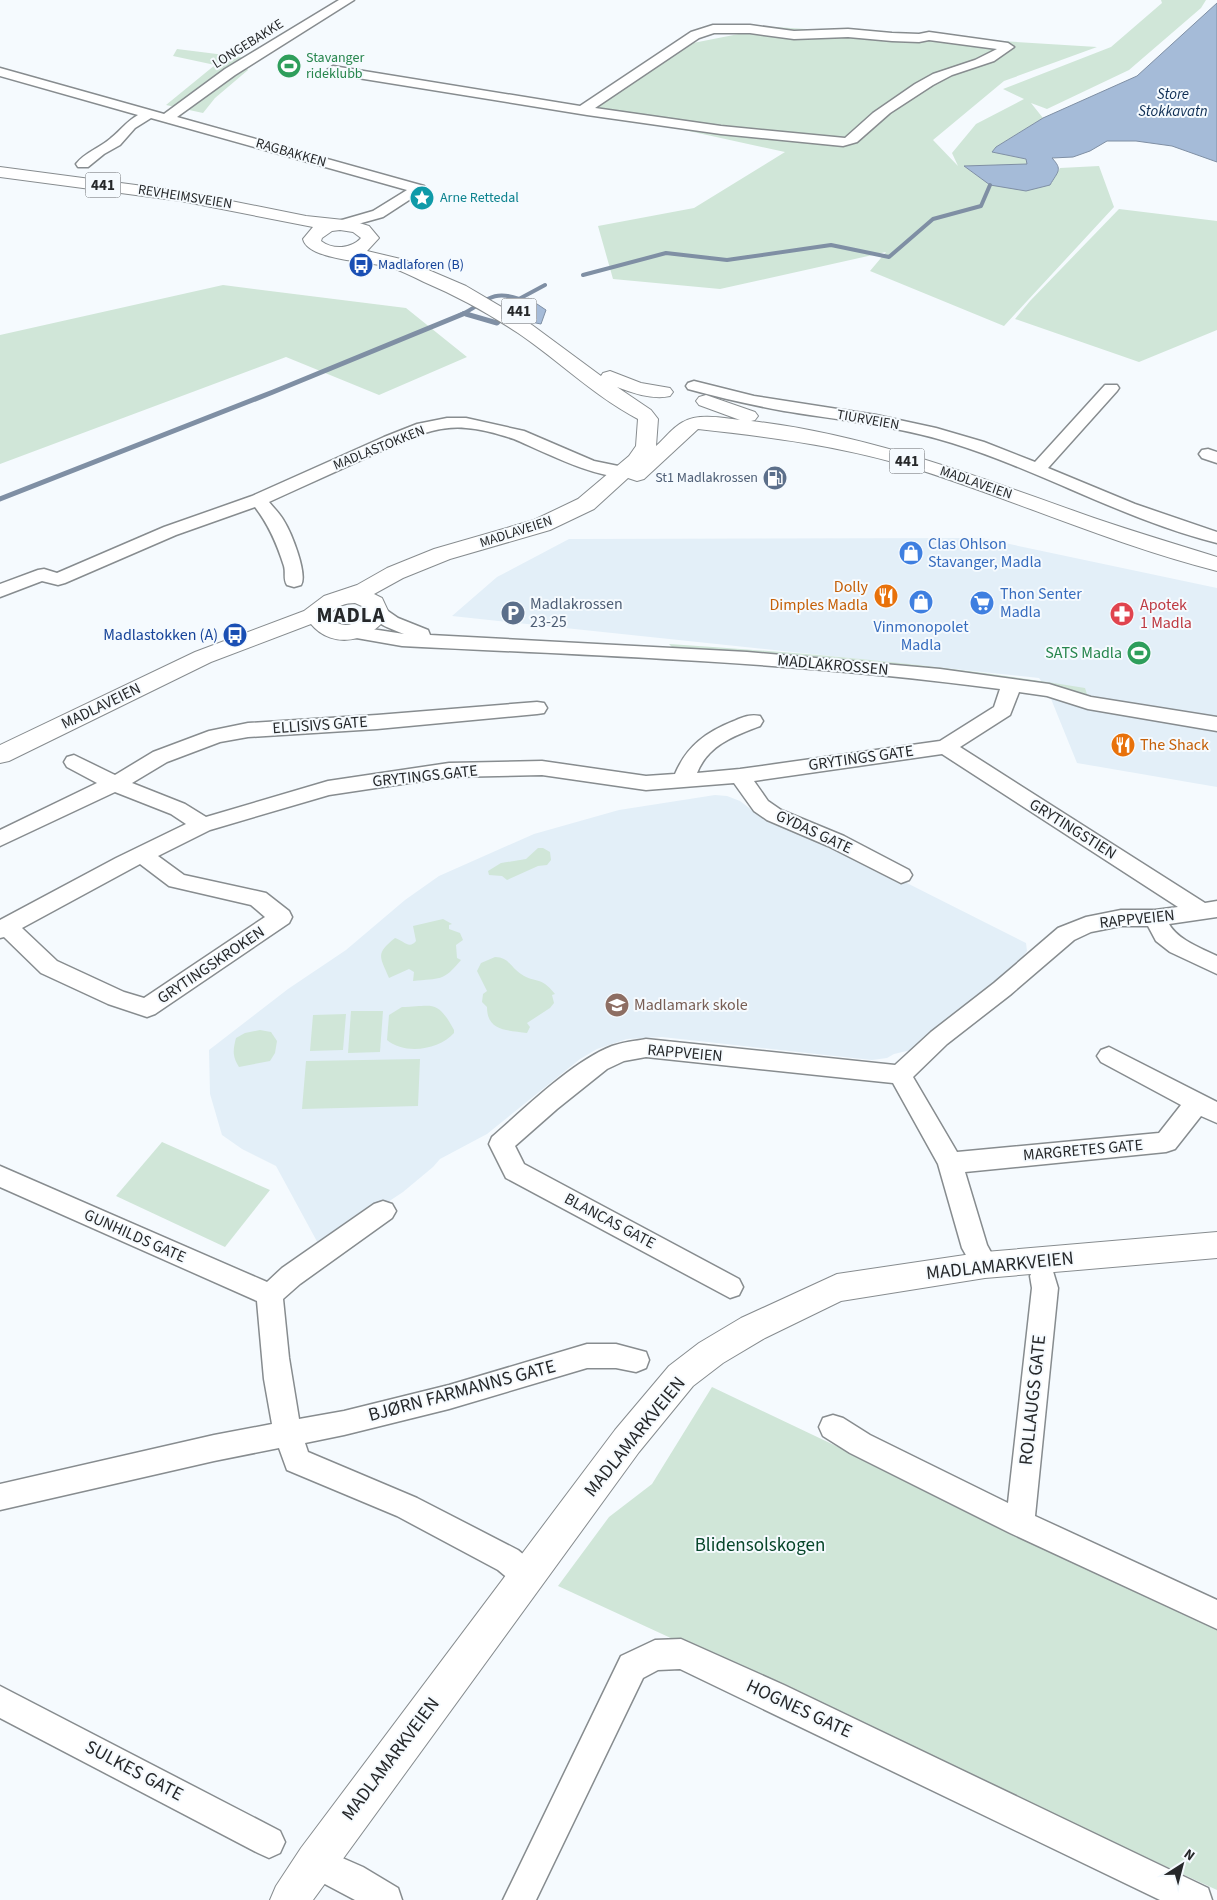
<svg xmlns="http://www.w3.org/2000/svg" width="1217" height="1900" font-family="'Source Sans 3',sans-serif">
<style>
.built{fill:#e3eff8}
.green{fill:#d0e6d8}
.water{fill:#a5bbd8;stroke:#7f8fa4}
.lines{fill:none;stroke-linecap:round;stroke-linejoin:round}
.stream-far1{stroke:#7f8fa4;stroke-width:4}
.stream{stroke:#7f8fa4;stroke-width:5}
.minor-casing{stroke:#878c8f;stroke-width:3}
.major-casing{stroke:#878c8f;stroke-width:2}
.minor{fill:#fff;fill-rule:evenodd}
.major{fill:#fff;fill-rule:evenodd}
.labels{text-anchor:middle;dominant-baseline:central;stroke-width:4;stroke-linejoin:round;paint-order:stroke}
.far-street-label{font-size:14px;fill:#26282a;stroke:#f5fafe}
.far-leisure-label{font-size:14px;fill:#27864d;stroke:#f5fafe;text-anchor:start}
.far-culture-label{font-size:14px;fill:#0d838f;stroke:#f5fafe;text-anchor:start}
.far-transit-label{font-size:14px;fill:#164399;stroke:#f5fafe;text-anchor:start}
.far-service-label{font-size:14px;fill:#4e5e75;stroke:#f5fafe;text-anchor:end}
.far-water-label{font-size:15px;font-style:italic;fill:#0d2d53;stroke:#f5fafe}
.shield{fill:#f5fafe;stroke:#64676a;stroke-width:1}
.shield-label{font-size:15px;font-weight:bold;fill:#26282a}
.shop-label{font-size:16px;fill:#366cbe;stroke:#f5fafe;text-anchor:start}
.food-label{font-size:16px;fill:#c56008;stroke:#f5fafe;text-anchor:end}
.service-label{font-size:16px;fill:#4e5e75;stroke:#f5fafe;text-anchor:start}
.health-label{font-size:16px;fill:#be3a42;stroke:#f5fafe;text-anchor:start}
.transit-label{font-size:16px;fill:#164399;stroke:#f5fafe;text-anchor:end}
.leisure-label{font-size:16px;fill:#27864d;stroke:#f5fafe;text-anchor:end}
.street-label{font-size:16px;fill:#26282a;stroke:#f5fafe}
.education-label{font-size:16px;fill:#785e54;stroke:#f5fafe;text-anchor:start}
.near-street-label{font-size:19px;fill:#26282a;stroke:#f5fafe}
.near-park-label{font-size:19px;fill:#07462a;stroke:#f5fafe}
.district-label{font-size:21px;font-weight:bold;letter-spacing:1px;fill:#26282a;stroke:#f5fafe}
</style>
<rect width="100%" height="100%" fill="#f5fafe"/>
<g class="built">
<path d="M981,538L1217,588V787L1077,763L1047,689L1039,678L452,616L497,577L569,539Z"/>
<path d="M715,795L727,796L740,801L766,821L820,842L881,870L1026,943L1027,951L1017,964L911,1050L894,1054L887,1058L872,1060L662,1037L627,1039L597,1049L580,1059L487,1134L440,1159L433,1167L403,1192L320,1247L276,1166L242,1149L222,1135L210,1094L209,1050L288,989L346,950L405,900L439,876L534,834L619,810Z"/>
</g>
<g class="green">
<path d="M1161,0H1206L1201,8L1129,70L1047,109L1031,103L1043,118L996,147L993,152L1026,159L1028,164L965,167L990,185H1050L1060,168L1099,166L1114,207L1004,326L870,271L886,252L720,289L613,279L598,226L694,208L785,152L593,110L688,44L774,27L1097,47L1004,81L933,140L958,166L952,153L976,124L1024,99L1003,89L1111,47L1162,3Z"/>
<path d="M177,49L241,57L248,70L215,98L203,113L166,105L215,65L173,56Z"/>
<path d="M1119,209L1217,221V330L1139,362L1015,319L1030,301Z"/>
<path d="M223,285L406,308L467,357L379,395L286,357L0,464V335Z"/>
<path d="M669,644C808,653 947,665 1085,688L1088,697L986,677L672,647Z"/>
<path d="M538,848H543L550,852L551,860L547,865L538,866L507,880L502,876L489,875L488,871L501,863L526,859Z"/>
<path d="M443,919L452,924L449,925V929L460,933L463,940L456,945L457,958L461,960C443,982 440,978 413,981L414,972L409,969L389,978C380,956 375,954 395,938C403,940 409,950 416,941L413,926Z"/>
<path d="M495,957C509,957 511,968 521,974C536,984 540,975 555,994L552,995L554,1003L550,1008L527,1023L530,1027L527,1033C508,1030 487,1032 487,1007L482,1002L483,994L487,991L477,971L481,963Z"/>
<path d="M402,1007C434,1006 437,999 454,1030V1033C439,1050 405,1055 387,1040L389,1015Z"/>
<path d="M351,1011H383L380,1052L348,1053Z"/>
<path d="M346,1014L343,1050L310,1051L313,1015Z"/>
<path d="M260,1030L271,1032L277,1041L275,1053L270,1061L239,1067C232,1056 233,1050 236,1038L245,1033Z"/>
<path d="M420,1059L418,1106L302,1109L306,1061Z"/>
<path d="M162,1142L270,1190L225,1247L116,1196Z"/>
<path d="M712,1387L1217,1627V1890L558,1586L609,1517L652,1484Z"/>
</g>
<g class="water">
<path d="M1217,3V162L1172,146L1136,141H1107L1090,151L1073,157L1052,158C1063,170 1058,171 1050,185L1026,191L990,185L964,166L1027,164L1026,159L992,152L996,147L1043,118L1137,76Z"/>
<path d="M528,298L546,310L541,324L505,317Z"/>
</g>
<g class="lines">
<g class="stream-far1">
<path d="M583,275L666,253L727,260L831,245L889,257L933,219L981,206L990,185"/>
<path d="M464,313L470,315"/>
<path d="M460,315C484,305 489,288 519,299"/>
<path d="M504,315L519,299L545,285"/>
</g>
<g class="stream">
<path d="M466,314L497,323L506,314"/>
<path d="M0,499L273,392L463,314"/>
</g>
<defs>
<g id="minor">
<path d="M339,0H354L235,75L177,117L424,186L426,189L383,217L340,229L335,228L333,225L335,222L373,211L407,190L151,118L135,128L120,145L104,154L88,167H78L76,164C85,152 100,148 111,138C121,130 127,121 138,115L0,76V68L164,114L225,69Z"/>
<path d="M713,25H750L794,31L848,29L892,33L919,34L929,32L1008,43L1014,47L994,61L952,75L933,85L890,113L857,142L843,146L721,134L587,115L333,74L327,70L333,66L580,106L691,32ZM714,33H750L794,39L848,37L892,41L919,42L929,40L997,49L975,60L933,74L915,84L873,113L845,138L721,126L595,108L699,38Z"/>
<path d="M694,381L754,396L876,415L936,428L984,442L1035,462L1105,385H1117L1119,388L1117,391L1048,468L1135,504L1217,532V543C1125,520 1042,471 952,443C897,426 840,420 784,411C752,405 720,398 688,389L686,386L688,383Z"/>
<path d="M447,418H466L524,431L594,461L628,468L631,472L628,476C602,482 540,450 514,439C499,434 481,429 466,428C429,424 392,447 359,461C329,475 299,488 269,502C274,508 280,514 284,521C291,532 308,574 301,585L294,587L287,585C283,579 286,573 284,566C277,544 269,525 255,507L176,535L65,583L58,585L42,581L0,597V584L38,570L44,569L57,573L164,527L252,496L384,437L417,424Z"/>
<path d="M1208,449L1217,452V463L1202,458L1199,454L1202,450Z"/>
<path d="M378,607L385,609L398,618L428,630L430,635L747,652L940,669L1049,684L1091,697L1217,717V731L1088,709L1047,696L1019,692L1010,715L960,747L1205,903L1217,901V917L1169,924C1178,940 1201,948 1217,956V974L1170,952L1156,941L1148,926H1121L1091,932L1074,940L1010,995L947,1044L913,1077L957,1152L1159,1133L1181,1105L1101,1062L1097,1056L1101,1050L1109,1047L1217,1102V1123L1201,1116L1175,1149L1166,1152L965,1172L987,1245L998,1265L994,1273L985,1276L976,1273L962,1248L938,1164L893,1083L646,1057L624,1061L607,1069L557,1109L515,1146L524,1164L739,1279L743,1287L739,1295L730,1298L506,1178L489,1144L492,1137C524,1109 573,1061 612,1046C623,1042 635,1041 646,1039L895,1065L931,1032L994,983L1058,928L1086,917L1121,910H1155L1178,907L942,754L754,781L768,801L781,810L844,836L909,870L912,875L909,880L901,883L828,846L767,820L754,811L734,783L646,790L542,775L449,777L329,795L210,830L158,856L184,875L266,893L289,911L292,917L289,923L155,1014L147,1017L108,1004L41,973L4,937L0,938V920L116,858L186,824L171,814L115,792L0,846V830L97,783L67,767L64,762L67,757L74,755L115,775L153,752L209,731L248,723L377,715L537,702L544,703L547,708L544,713L537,714L377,729L248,737L220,742L167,762L132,783L185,804L206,817L328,781L449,763L542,761L646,776L675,774C687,746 706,732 734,721C743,717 750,714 760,716L763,721L760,726C734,736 708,745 697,773L740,769L940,741L994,707L1000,689C802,662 601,656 402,646L345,636L342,632L345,628L352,626L404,634C392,629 377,625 369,613L371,609ZM140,864L169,886L251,905L265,917L144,998L124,992L57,961L22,928Z"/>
<path d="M0,1166L267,1282L282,1268L374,1204L383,1201L392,1204L396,1211L392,1218L300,1284L283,1299L289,1358L299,1419L344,1411L449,1385L587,1344H616L646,1352L649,1360L646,1368L636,1372L616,1368H587L449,1409L344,1435L305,1443L308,1452L417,1498L518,1550L537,1566L542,1576L537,1586L527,1590L517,1586L498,1570L397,1516L287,1470L279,1448L214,1461L0,1510V1484L214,1435L272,1424L264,1379L257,1301L0,1187Z"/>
<path d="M1043,1265L1052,1268L1058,1288L1035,1516L1217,1600V1629L1010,1533L850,1453L823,1436L819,1427L823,1418L833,1415L843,1418L870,1435L1008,1503L1032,1288L1030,1276L1034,1268Z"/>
<path d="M681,1639L784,1685L1208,1888L1212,1900H1160L680,1669L658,1670L643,1678L536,1900H503L621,1656L655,1640Z"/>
<path d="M0,1686L280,1831L285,1842L280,1853L269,1858L258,1853L0,1718Z"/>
<path d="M315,1846L363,1867L398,1888L402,1900H355L304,1873L299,1862L304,1851Z"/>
</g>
<g id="major">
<path d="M0,167L181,191L306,216L353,221L369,226L379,238L367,251L405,260L466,286L532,325L601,376L603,373L610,371L641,383L670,388L673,392L670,396C653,400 632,393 617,387L651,410L658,419L656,446C664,439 673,427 683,422C699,413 723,418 740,420L699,405L696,401L699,397L706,395L755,412L758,416L755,420L751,421C871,435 981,478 1094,518C1135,532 1176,544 1217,557V571C1110,544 1009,497 904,465C834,445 770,437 698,429L644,479L637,481L628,478L594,509L550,530L450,559L403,578L374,594L382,598L389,613C374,641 333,651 311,624L211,662L9,761L0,763V745L195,652L304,611L324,596L357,585L387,568L434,549L534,520L578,499L629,456L636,446L638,419C594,396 558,360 518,333C488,313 457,296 424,282C414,277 404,272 393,268C372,261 308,261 303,239L313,227L181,201L0,177ZM340,230L353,232L361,238C351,249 333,250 321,241L322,238L332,231ZM355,603L364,607L367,613C358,625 342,630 331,618L330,614C336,606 346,603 355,603Z"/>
<path d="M1217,1232V1258L985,1278L841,1301L765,1338L723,1363L693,1386L639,1452L313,1900H270L276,1886L301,1848L615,1430L669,1366L699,1343L741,1318L837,1274L985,1252Z"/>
</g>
</defs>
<use href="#minor" class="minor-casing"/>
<use href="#major" class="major-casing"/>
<use href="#minor" class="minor"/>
<use href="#major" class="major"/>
</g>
<defs>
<symbol id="stadium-disc" viewBox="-11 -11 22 22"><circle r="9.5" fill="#2e9e5b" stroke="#f5fafe"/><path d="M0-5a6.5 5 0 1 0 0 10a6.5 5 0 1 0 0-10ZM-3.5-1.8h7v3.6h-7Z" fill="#fff"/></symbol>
<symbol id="sight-disc" viewBox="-11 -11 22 22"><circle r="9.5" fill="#0f9aa8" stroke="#f5fafe"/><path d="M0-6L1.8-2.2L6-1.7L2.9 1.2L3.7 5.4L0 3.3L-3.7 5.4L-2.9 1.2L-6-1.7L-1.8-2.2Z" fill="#fff"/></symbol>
<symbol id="bus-disc" viewBox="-11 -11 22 22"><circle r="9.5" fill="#1a4fb4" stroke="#f5fafe"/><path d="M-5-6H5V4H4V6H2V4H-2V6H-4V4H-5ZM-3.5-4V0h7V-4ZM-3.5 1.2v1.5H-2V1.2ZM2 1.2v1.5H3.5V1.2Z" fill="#fff"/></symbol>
<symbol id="fuel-disc" viewBox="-11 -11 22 22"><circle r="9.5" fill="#5c6f8a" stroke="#f5fafe"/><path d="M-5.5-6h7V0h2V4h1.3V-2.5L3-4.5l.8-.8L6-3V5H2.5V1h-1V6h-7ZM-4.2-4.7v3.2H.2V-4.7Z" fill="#fff"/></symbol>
<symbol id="shop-disc" viewBox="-11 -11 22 22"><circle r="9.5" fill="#3f7fe0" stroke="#f5fafe"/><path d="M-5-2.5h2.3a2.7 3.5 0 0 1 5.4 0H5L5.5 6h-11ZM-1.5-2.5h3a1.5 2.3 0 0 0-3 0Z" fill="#fff"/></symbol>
<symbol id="restaurant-disc" viewBox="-11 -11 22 22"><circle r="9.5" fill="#e8710a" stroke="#f5fafe"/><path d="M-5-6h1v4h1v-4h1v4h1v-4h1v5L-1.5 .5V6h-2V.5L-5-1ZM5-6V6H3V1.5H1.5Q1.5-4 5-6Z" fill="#fff"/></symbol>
<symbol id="supermarket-disc" viewBox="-11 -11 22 22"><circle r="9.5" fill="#3f7fe0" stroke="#f5fafe"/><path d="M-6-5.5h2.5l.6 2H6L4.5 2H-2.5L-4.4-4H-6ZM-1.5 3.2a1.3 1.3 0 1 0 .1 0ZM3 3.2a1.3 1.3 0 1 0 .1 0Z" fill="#fff"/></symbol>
<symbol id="parking-disc" viewBox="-11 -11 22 22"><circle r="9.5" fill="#5c6f8a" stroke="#f5fafe"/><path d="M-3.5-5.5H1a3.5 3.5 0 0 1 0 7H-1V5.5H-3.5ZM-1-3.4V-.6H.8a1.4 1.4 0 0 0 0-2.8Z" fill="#fff"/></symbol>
<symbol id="pharmacy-disc" viewBox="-11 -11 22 22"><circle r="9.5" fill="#e0444e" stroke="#f5fafe"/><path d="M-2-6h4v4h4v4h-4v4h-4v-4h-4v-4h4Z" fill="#fff"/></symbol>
<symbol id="school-disc" viewBox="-11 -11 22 22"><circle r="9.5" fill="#8d6e63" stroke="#f5fafe"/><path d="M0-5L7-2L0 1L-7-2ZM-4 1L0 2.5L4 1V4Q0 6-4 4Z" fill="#fff"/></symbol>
</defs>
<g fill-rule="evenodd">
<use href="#stadium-disc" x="275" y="52" width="28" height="28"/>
<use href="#sight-disc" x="408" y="184" width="28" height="28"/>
<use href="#bus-disc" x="347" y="251" width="28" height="28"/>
<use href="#fuel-disc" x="761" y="464" width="28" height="28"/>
<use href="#shop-disc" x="897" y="539" width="28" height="28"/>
<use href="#restaurant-disc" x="872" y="582" width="28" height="28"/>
<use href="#shop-disc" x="907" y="588" width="28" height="28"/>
<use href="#supermarket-disc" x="968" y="589" width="28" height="28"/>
<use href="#parking-disc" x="499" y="599" width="28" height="28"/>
<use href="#pharmacy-disc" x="1108" y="600" width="28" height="28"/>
<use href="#bus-disc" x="221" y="621" width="28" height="28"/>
<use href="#stadium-disc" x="1125" y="639" width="28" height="28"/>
<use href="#restaurant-disc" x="1109" y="731" width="28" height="28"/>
<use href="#school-disc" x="603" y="991" width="28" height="28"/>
</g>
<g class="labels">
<g class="far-street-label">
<text transform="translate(248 44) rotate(-32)">LONGEBAKKE</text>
<text transform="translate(291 153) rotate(16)">RAGBAKKEN</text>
<text transform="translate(185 197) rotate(9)">REVHEIMSVEIEN</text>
<text transform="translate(868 420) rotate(10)">TIURVEIEN</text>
<text transform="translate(379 448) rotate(-22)">MADLASTOKKEN</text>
<text transform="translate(976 483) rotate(19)">MADLAVEIEN</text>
<text transform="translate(516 532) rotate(-18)">MADLAVEIEN</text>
</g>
<g class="far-leisure-label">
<text x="306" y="58">Stavanger<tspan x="306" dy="16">rideklubb</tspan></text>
</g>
<g class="far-culture-label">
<text x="440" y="198">Arne Rettedal</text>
</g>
<g class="far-transit-label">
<text x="378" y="265">Madlaforen (B)</text>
</g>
<g class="far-service-label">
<text x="758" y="478">St1 Madlakrossen</text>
</g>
<g class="far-water-label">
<text x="1173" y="94">Store<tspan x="1173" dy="17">Stokkavatn</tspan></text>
</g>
<g class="shield">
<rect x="85.5" y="172.5" width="35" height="25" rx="4"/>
<rect x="501.5" y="298.5" width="35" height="25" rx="4"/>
<rect x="889.5" y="448.5" width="35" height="25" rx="4"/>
</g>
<g class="shield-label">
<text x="103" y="185">441</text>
<text x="519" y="311">441</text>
<text x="907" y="461">441</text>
</g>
<g class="shop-label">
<text x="928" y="544">Clas Ohlson<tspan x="928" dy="18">Stavanger, Madla</tspan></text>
<text x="1000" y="594">Thon Senter<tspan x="1000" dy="18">Madla</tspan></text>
<text x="921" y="627" text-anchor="middle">Vinmonopolet<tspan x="921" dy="18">Madla</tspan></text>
</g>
<g class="food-label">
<text x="868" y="587">Dolly<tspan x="868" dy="18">Dimples Madla</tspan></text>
<text x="1140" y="745" text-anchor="start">The Shack</text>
</g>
<g class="service-label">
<text x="530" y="604">Madlakrossen<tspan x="530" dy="18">23-25</tspan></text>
</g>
<g class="health-label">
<text x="1140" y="605">Apotek<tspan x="1140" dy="18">1 Madla</tspan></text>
</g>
<g class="transit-label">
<text x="218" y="635">Madlastokken (A)</text>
</g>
<g class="leisure-label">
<text x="1122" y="653">SATS Madla</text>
</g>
<g class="street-label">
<text transform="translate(833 665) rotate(5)">MADLAKROSSEN</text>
<text transform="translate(101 706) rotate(-26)">MADLAVEIEN</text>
<text transform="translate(320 725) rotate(-4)">ELLISIVS GATE</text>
<text transform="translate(861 758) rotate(-8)">GRYTINGS GATE</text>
<text transform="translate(425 776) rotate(-6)">GRYTINGS GATE</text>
<text transform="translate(1073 829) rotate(32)">GRYTINGSTIEN</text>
<text transform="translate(814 832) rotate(25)">GYDAS GATE</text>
<text transform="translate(1137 919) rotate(-6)">RAPPVEIEN</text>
<text transform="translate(211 965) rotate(-34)">GRYTINGSKROKEN</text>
<text transform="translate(685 1053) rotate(5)">RAPPVEIEN</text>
<text transform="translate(1083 1150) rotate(-5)">MARGRETES GATE</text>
<text transform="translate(610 1221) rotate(28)">BLANCAS GATE</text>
<text transform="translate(135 1236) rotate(24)">GUNHILDS GATE</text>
</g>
<g class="education-label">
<text x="634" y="1005">Madlamark skole</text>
</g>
<g class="near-street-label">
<text transform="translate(1000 1266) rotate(-6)">MADLAMARKVEIEN</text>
<text transform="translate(462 1391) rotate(-15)">BJØRN FARMANNS GATE</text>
<text transform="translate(1033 1400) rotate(-84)">ROLLAUGS GATE</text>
<text transform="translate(635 1437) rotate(-51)">MADLAMARKVEIEN</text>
<text transform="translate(799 1709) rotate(25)">HOGNES GATE</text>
<text transform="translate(391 1759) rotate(-53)">MADLAMARKVEIEN</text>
<text transform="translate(134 1771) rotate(28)">SULKES GATE</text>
</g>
<g class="near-park-label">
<text x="760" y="1545">Blidensolskogen</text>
</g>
<g class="district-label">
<text x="351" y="615">MADLA</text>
</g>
</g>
<g transform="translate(1182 1865) rotate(36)" stroke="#f5fafe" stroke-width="4" paint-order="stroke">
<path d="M0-4L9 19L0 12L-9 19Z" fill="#26282a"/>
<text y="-8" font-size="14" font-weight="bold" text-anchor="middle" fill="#26282a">N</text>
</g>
</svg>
